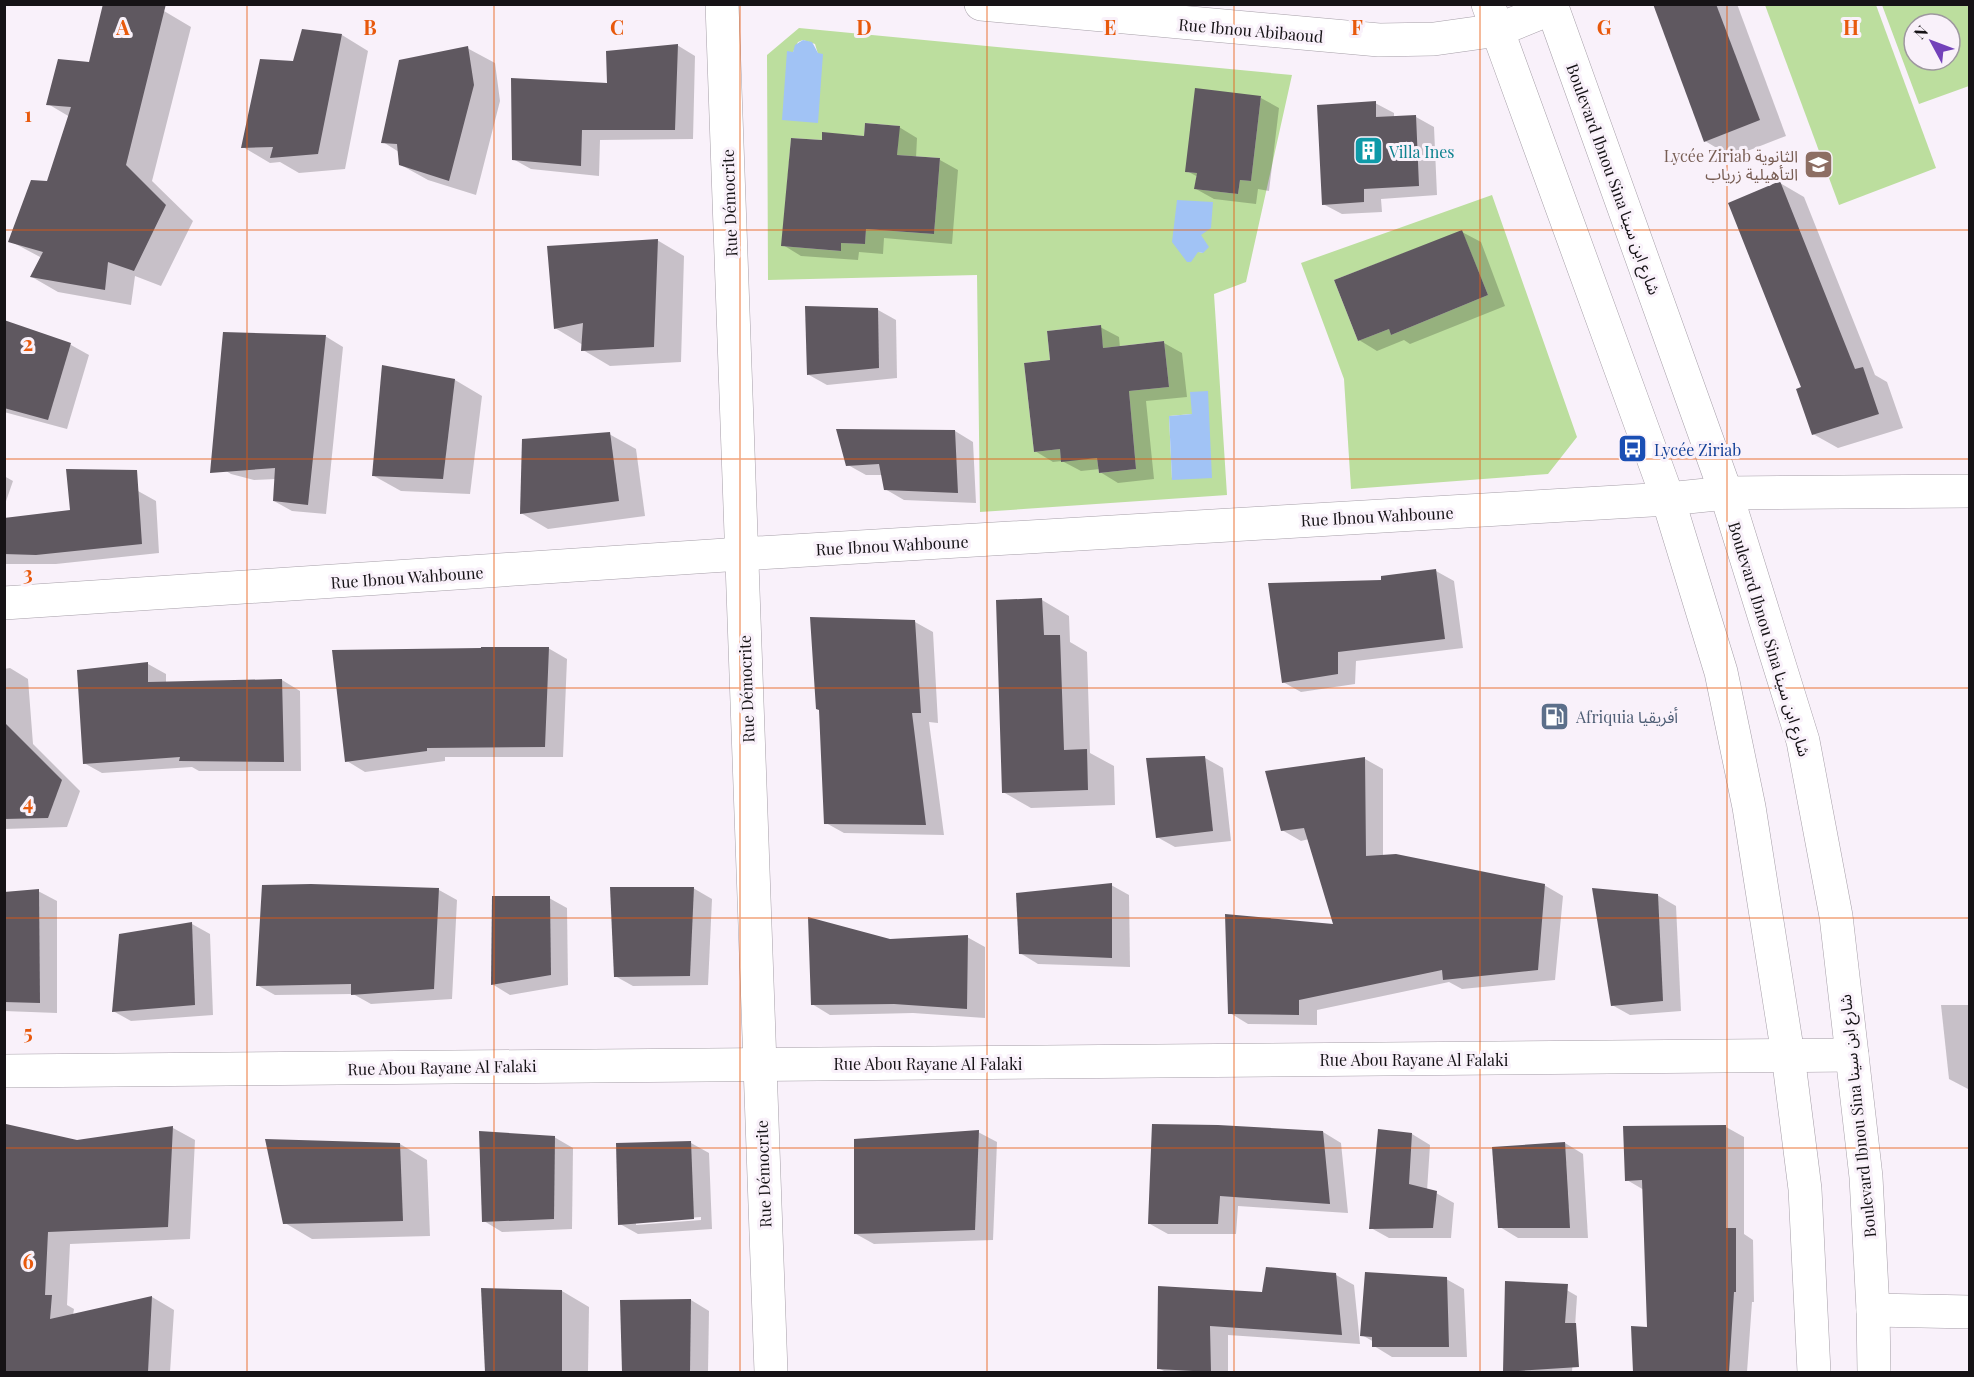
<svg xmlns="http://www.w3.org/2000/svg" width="1974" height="1377" font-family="'Playfair Display','Noto Sans Arabic',serif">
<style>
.green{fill:#bcde9e;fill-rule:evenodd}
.water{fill:#a1c3f5}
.shadow{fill:#0003;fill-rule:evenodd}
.building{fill:#5f5860}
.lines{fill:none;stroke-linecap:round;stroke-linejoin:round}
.minor-casing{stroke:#a69fa8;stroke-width:34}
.major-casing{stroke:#a69fa8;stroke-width:34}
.minor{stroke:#fff;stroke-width:33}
.major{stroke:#fff;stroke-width:33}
.grid{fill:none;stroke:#e8590c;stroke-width:1.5;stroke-opacity:0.55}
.labels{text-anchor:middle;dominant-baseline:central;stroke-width:6;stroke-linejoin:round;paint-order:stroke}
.street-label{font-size:16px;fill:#161316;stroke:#f9f1fa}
.culture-label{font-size:16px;fill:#0d838f;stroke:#f9f1fa;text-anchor:start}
.education-label{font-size:16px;fill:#785e54;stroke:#f9f1fa;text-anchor:end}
.transit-label{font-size:16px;fill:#164399;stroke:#f9f1fa;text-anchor:start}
.service-label{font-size:16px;fill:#4e5e75;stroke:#f9f1fa;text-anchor:start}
.grid-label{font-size:20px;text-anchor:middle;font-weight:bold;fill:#e8590c;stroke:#f9f1fa;stroke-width:6;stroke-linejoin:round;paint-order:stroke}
</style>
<rect width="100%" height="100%" fill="#f9f1fa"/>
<g class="green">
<path d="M1765,5H1876L1936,168L1839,205Z"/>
<path d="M1882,5H1969V86L1919,104ZM1914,24H1950V60H1914Z"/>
<path d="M799,28L1292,75L1246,282L1214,294L1227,495L980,512L977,275L768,280L767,55ZM803,40L815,44L818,54L787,52H793L798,42ZM1261,96L1251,181L1240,180L1238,194L1195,189L1197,173L1186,172ZM865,123L899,126L897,155L940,158L934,234L866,229L865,244L841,243L840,251L782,246L791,138L822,140V133L864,136ZM1177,200L1202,233L1200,235L1203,253L1199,252ZM1100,325L1103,348L1164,341L1169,387L1129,391L1136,469L1099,473L1097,458L1061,461L1060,449L1034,452L1024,363L1050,360L1047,331ZM1192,414L1172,479L1169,416Z"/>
<path d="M1492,195L1577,437L1548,474L1351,489L1344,379L1301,263ZM1462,231L1488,295L1391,335L1389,329L1358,341L1334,280Z"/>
</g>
<g class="water">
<path d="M803,40L812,42L818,53L823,54L818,123L782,120L787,51L793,52L795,45Z"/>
<path d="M1177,200L1213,202L1211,228L1201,235L1209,247L1203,253L1198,252L1191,262H1187L1172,242Z"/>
<path d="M1208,391L1212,478L1172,480L1169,416L1192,414L1190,392Z"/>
</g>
<g class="shadow">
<path d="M1656,4H1737L1786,136L1732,157L1705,141Z"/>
<path d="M164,11L191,27L152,181L193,221L161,286L135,276L131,305L58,292L32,277L42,258L10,241L48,182L70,117L48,104Z"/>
<path d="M342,35L368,51L345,169L299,173L280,162L270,163L243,147L295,63Z"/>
<path d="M677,45L695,56L693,139L600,140L599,176L531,169L513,159L609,85Z"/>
<path d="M467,48L495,63L500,101L476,195L428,180L401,165L399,152L383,142Z"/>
<path d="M1261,98L1279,108L1269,191L1258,189L1256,204L1214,199L1196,189L1198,177L1187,171Z"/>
<path d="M1375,103L1394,113V118L1416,117L1434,127L1437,195L1381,199L1382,212L1342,214L1323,204Z"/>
<path d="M899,127L917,138L916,158L940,160L958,170L952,244L884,238L883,254L859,252L858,260L801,256L783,245L823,141L865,137Z"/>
<path d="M1780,183L1804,197L1875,375L1887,382L1903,428L1838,448L1813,434L1803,388Z"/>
<path d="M1462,232L1481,242L1505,306L1410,344L1404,340L1377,351L1359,340Z"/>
<path d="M657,240L684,256L681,362L610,366L583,350V345L555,328Z"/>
<path d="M878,310L896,320L897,378L827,385L809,375Z"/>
<path d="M4,321L71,345L89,355L67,429L4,412Z"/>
<path d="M1100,327L1119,337L1120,348L1164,343L1182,353L1187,397L1146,401L1154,479L1118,483L1100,472V469L1081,471L1062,461L1053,462L1035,451L1052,362Z"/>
<path d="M325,336L343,347L326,514L292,511L274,501L276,479L254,480L231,474L213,463Z"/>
<path d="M383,366L455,380L482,396L470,494L401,491L374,476Z"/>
<path d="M955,431L973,442L976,503L904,500L885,489L882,475H866L848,465Z"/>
<path d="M609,434L636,449L645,516L548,529L521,513Z"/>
<path d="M4,476L13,481L4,507Z"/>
<path d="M138,491L156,501L159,553L56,564H4V520L72,511Z"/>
<path d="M1436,571L1454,581L1463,648L1356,661L1355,684L1301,692L1283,682L1383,582Z"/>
<path d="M1042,600L1069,616L1070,642L1087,652L1090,753L1114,766L1115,805L1031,808L1003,792Z"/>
<path d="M915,622L933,632L938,723L929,722L944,835L844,833L826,823L821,710Z"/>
<path d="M548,648L567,659L563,757H445V761L365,772L347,761Z"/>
<path d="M148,664L166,674V683L282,680L300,691L301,771H199L192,767L102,773L84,763Z"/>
<path d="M10,668L28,679L33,744L80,791L67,827L4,829V669Z"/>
<path d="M1205,758L1223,768L1231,841L1175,847L1157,837Z"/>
<path d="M1365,759L1383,769V856L1544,885L1563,896L1555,980L1462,989L1449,982L1317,1010V1025L1248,1024L1230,1013L1335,926L1309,839L1301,841L1282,830L1267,773Z"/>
<path d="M1111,885L1129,895L1130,967L1038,964L1020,953Z"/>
<path d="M693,888L712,899L708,985L633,986L615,976Z"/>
<path d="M439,890L457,900L452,999L371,1004L353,994L275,995L257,985Z"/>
<path d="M38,891L57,901V1013L4,1011V893Z"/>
<path d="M1657,895L1676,906L1681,1011L1630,1015L1612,1005Z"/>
<path d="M549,898L567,908L568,985L510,995L492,984Z"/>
<path d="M192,924L210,934L213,1015L131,1021L113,1011Z"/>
<path d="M967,937L985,947V1018L913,1013L830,1015L812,1004L889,940Z"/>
<path d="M1941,1005H1970V1090L1949,1079Z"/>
<path d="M1726,1127L1744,1137V1234L1753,1240L1754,1302H1752L1747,1372H1634L1633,1328L1648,1329L1644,1190L1627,1180Z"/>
<path d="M173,1128L195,1140L190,1239L70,1244L67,1305L74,1309L73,1315L152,1297L174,1310L170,1372H4V1160L77,1141Z"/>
<path d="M978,1132L997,1142L993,1240L874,1244L856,1234Z"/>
<path d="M1323,1132L1341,1143L1348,1213L1238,1206L1236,1234H1168L1150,1224Z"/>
<path d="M1412,1134L1430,1145L1427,1191L1436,1193L1454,1203L1451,1238H1389L1371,1228Z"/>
<path d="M554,1137L573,1148L572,1229L502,1232L484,1221Z"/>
<path d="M691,1143L709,1153L712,1229L638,1234L620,1224ZM701,1217V1220L636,1225V1222Z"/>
<path d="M1565,1143L1583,1154L1588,1238H1518L1500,1227Z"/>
<path d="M400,1144L427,1160L430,1236L312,1239L285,1223Z"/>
<path d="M1336,1275L1354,1285L1360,1344L1228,1335V1372H1166L1158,1368L1159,1287L1263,1293Z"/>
<path d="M1446,1279L1464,1289L1467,1357H1392L1374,1346V1342L1362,1335Z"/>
<path d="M1507,1282L1558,1285L1577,1296L1572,1372H1504Z"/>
<path d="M483,1290L562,1291L589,1307L588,1372H487Z"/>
<path d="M691,1300L709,1311L708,1372H623L621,1301Z"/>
</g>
<g class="building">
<path d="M103,4H166L126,165L166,205L134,271L108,262L105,290L30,277L43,252L8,242L31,180L47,181L71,107L46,105L58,59L89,62Z"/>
<path d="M1653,4H1716L1760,120L1704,142Z"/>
<path d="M302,29L342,34L318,154L270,158L273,147L241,148L260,59L293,61Z"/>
<path d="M678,44L675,130H582L581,166L512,160L511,78L607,83L606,51Z"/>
<path d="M468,46L474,85L449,181L399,165L397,144L381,143L399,60Z"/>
<path d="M1195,88L1261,96L1251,181L1240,180L1238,194L1194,189L1197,173L1185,172Z"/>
<path d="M1376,101V117L1416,115L1419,186L1364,189V202L1322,205L1317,105Z"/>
<path d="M865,123L900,126L897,155L940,158L934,234L866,229L865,244L841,243V251L781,246L791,138L822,140V132L864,136Z"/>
<path d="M1780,181L1855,369L1863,367L1879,414L1812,435L1796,389L1801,387L1728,203Z"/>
<path d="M1462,230L1488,295L1391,335L1389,329L1358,341L1334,280Z"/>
<path d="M658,239L654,347L581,351L583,323L554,329L547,246Z"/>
<path d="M805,306L878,308L879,368L807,375Z"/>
<path d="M4,320L71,343L48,420L4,408Z"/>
<path d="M1101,325L1103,348L1164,341L1169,387L1129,391L1136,469L1099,473L1097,458L1061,462L1060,449L1034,452L1024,363L1050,360L1047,331Z"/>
<path d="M223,332L326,335L308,505L273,501L275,468L210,473Z"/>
<path d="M382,365L455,379L443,479L372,476Z"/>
<path d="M836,429L955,430L958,493L884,490L879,464L846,466Z"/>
<path d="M610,432L619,501L520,514L522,439Z"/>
<path d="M66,469L137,470L142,544L36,555L4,554V518L70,510Z"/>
<path d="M1436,569L1445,639L1338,652V674L1282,683L1268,583L1381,580V576Z"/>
<path d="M1042,598L1044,635H1060L1064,750L1087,749L1088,790L1002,793L996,600Z"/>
<path d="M810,617L915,620L921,713H912L926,825L824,824L819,710L816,709Z"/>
<path d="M481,647H549L545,747L427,748V751L345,762L332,650L481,648Z"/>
<path d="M148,662V682L282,679L284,762L179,761L180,757L83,764L77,670Z"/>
<path d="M4,722L62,780L48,818L4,819Z"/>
<path d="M1205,756L1213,831L1156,838L1146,758Z"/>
<path d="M1365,757L1366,856L1396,854L1545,884L1538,970L1443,980L1442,970L1299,1000V1015L1228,1014L1225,914L1333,924L1304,828L1281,831L1265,771Z"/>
<path d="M1112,883V958L1019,954L1016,893Z"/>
<path d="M311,884L439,888L434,989L351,995V984L256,986L262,885Z"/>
<path d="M610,887H694L690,976L614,977Z"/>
<path d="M1592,888L1658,894L1663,1001L1611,1006Z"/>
<path d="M39,889L40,1003L4,1002V892Z"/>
<path d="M492,896H550L551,975L491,985Z"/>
<path d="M808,917L890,939L968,935L967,1009L894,1004L811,1005Z"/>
<path d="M192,922L195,1005L112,1012L119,934Z"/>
<path d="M6,1124L77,1140L173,1126L168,1227L48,1232L45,1295H52L50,1319L152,1296L148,1372H4V1167Z"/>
<path d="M1152,1124L1218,1125L1323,1131L1330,1204L1220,1196L1218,1224H1148Z"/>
<path d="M1726,1125V1228H1736V1292H1734L1729,1372L1695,1371V1372H1633L1631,1326L1647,1327L1642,1180L1625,1181L1623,1126Z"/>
<path d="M1378,1129L1412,1133L1409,1184L1437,1191L1433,1228L1369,1229Z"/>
<path d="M979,1130L975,1230L854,1234V1139Z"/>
<path d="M479,1131L555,1136L554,1219L482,1222Z"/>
<path d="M265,1139L400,1143L403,1221L283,1224Z"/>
<path d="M691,1141L694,1219L618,1225L616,1143Z"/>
<path d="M1565,1142L1570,1228H1498L1492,1147Z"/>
<path d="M1266,1267L1336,1273L1342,1335L1210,1326L1211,1372L1157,1369L1158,1286L1262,1292Z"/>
<path d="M1365,1272L1447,1277L1449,1347H1372V1337L1360,1336Z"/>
<path d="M1505,1281L1568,1284L1565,1323H1576L1579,1367L1503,1372Z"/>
<path d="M481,1288L562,1290V1372H485Z"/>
<path d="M691,1299L690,1372H622L620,1300Z"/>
</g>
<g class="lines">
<defs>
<g id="minor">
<path d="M722,4L771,1372"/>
<path d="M981,4L1379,40L1434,39L1498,30L1552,8"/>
<path d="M4,603L741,554L1668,499L1726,493L1970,491"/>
<path d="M4,1071L1852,1055"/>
<path d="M1873,1310L1970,1312"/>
</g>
<g id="major">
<path d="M1488,4L1668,499L1721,672L1749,807L1788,1055L1805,1189L1814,1372"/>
<path d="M1551,4L1726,493L1803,741L1836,916L1852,1055L1866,1177L1873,1310L1874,1372"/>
</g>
</defs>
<use href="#minor" class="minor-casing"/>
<use href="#major" class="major-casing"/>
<use href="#minor" class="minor"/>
<use href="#major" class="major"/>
</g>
<path class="grid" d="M247,4V1372M494,4V1372M740,4V1372M987,4V1372M1234,4V1372M1480,4V1372M1727,4V1372M4,230H1970M4,459H1970M4,688H1970M4,918H1970M4,1148H1970"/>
<defs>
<symbol id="building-square" viewBox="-11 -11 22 22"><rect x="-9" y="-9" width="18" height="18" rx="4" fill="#0f9aa8" stroke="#f9f1fa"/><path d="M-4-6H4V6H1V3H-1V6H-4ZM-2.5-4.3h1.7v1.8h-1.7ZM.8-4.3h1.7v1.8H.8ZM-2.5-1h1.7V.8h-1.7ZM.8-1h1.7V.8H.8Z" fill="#fff"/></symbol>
<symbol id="school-square" viewBox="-11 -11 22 22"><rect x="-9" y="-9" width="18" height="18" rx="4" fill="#8d6e63" stroke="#f9f1fa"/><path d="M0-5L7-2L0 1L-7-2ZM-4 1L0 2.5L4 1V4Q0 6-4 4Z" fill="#fff"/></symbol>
<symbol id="bus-square" viewBox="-11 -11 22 22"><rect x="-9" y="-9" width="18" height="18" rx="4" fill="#1a4fb4" stroke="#f9f1fa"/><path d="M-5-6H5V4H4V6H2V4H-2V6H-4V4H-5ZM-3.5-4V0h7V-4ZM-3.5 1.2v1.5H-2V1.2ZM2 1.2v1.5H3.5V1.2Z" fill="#fff"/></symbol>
<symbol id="fuel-square" viewBox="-11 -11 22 22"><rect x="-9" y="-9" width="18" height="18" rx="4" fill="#5c6f8a" stroke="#f9f1fa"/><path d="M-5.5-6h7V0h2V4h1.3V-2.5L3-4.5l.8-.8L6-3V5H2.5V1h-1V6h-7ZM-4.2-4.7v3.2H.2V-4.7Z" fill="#fff"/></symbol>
</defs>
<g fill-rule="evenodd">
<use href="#building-square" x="1352" y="134" width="33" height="33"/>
<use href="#school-square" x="1802" y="148" width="33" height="33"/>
<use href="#bus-square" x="1616" y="432" width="33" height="33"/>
<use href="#fuel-square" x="1538" y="700" width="33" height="33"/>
</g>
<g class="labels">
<g class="street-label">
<text transform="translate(1251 30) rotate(5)">Rue Ibnou Abibaoud</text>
<text transform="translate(1614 179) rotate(70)">Boulevard Ibnou Sina شارع ابن سينا</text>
<text transform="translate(729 203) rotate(-92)">Rue Démocrite</text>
<text transform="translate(1377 516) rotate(-3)">Rue Ibnou Wahboune</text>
<text transform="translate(892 545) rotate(-3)">Rue Ibnou Wahboune</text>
<text transform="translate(407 577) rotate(-4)">Rue Ibnou Wahboune</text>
<text transform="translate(1770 639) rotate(73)">Boulevard Ibnou Sina شارع ابن سينا</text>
<text transform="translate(746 689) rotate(-92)">Rue Démocrite</text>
<text x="1414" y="1059">Rue Abou Rayane Al Falaki</text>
<text x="928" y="1063">Rue Abou Rayane Al Falaki</text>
<text transform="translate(442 1067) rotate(-1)">Rue Abou Rayane Al Falaki</text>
<text transform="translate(1857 1116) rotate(-96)">Boulevard Ibnou Sina شارع ابن سينا</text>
<text transform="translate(763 1174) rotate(-92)">Rue Démocrite</text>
</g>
<g class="culture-label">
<text x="1389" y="151">Villa Ines</text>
</g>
<g class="education-label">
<text x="1798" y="155">Lycée Ziriab الثانوية<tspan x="1798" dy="18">التأهيلية زرياب</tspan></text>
</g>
<g class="transit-label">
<text x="1654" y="449">Lycée Ziriab</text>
</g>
<g class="service-label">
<text x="1576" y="716">Afriquia أفريقيا</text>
</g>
</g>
<g class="grid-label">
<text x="123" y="35">A</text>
<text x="370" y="35">B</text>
<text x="617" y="35">C</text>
<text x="864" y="35">D</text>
<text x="1110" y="35">E</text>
<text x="1357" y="35">F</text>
<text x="1604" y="35">G</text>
<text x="1851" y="35">H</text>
<text x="28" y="122">1</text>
<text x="28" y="351">2</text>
<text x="28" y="581">3</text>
<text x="28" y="810">4</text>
<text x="28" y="1040">5</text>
<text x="28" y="1269">6</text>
</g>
<rect width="1974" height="1377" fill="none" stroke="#161316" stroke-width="12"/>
<g transform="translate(1932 42) rotate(311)"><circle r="28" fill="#f9f1fa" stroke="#9e989f" stroke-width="1.5"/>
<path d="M0-4.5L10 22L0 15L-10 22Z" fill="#7342ba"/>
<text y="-9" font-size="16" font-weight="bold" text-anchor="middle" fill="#161316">N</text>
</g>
</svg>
